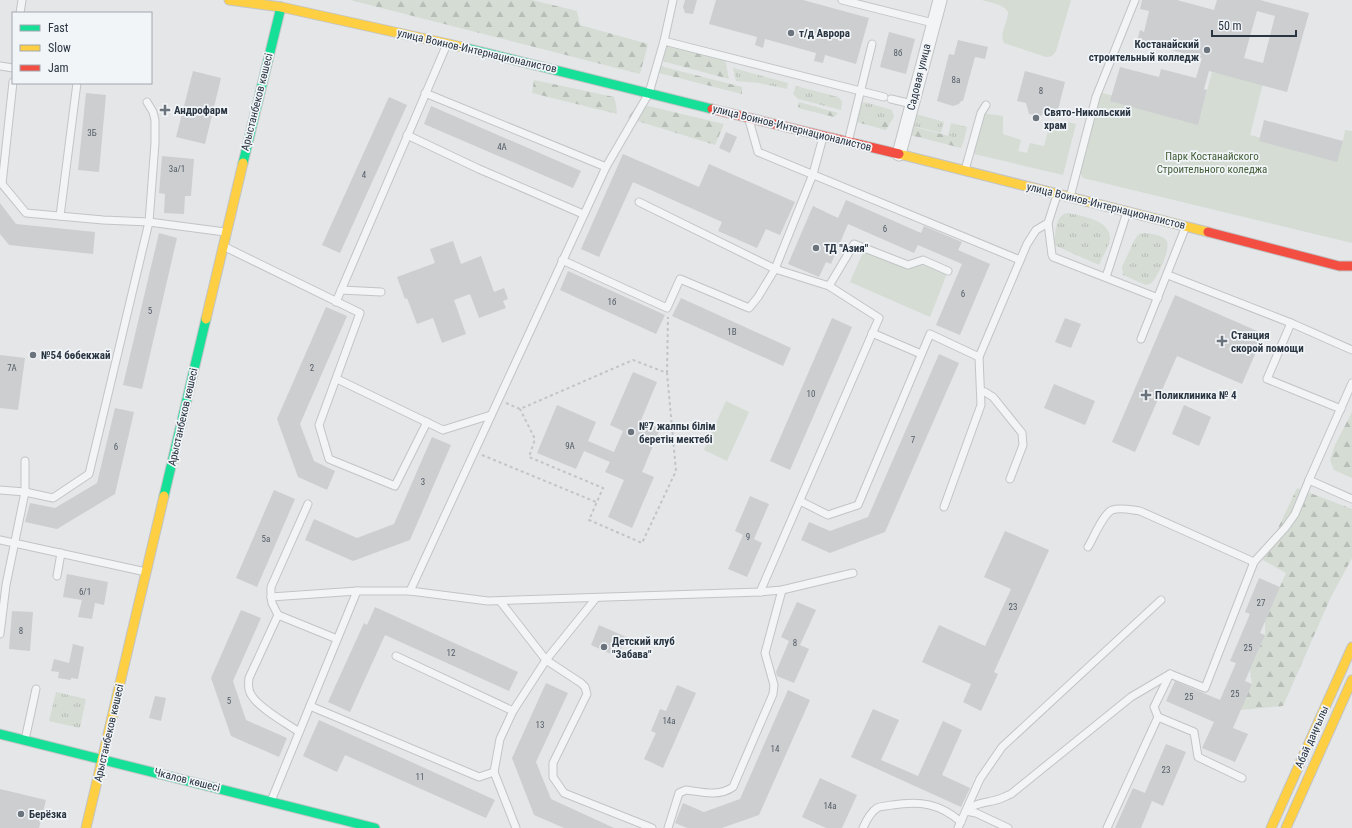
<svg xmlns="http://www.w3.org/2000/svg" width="1352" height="828" font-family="'Roboto Condensed',sans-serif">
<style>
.grass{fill:url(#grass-tufts)}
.forest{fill:url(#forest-firs)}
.park{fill:#d5dcd4}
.building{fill:#ccced0;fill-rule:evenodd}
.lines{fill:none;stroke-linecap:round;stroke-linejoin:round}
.lane-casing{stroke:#c2c4c6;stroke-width:9}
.street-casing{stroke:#c2c4c6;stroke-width:15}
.fast-casing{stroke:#c2c4c6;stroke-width:11}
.slow-casing{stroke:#c2c4c6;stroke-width:11}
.jam-casing{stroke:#c2c4c6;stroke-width:11}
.path{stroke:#c2c5c8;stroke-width:2;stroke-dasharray:3 3;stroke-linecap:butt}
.lane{stroke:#f3f4f6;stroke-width:7}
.street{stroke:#f3f4f6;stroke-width:13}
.fast{stroke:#16e098;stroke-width:9}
.slow{stroke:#ffcf43;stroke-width:9}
.jam{stroke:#f24e42;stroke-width:9}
.poi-dot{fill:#6b737c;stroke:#f2f5f8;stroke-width:1.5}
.labels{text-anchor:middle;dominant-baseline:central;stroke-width:3.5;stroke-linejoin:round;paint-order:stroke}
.number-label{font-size:9px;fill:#535c66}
.poi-label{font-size:11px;font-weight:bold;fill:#2a3542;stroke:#f2f5f8;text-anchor:start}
.street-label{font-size:11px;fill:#2a3542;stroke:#f2f5f8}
.park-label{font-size:11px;fill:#435e38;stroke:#f2f5f8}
</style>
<defs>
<pattern id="grass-tufts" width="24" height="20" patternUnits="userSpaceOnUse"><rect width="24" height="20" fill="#d5dcd4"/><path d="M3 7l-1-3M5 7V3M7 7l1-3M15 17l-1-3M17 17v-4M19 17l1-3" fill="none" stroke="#b7bdb7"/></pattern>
<pattern id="forest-firs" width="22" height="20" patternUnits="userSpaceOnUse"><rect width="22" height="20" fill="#d5dcd4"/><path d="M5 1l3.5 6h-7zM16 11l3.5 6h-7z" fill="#b7bdb7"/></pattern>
</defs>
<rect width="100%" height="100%" fill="#e4e6e8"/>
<g class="grass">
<path d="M733,68L788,83L787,89L759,83L736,81Z"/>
<path d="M796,86L838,97L842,101L841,110L798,99L793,94Z"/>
<path d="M864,102L892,110L894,117L890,123L853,113L857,105Z"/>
<path d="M916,114L944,122L941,133L913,126Z"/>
<path d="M951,123L967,127L964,140L948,136Z"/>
<path d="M1068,213C1081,216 1111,220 1110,239C1109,247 1102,257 1099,265L1054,245C1056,234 1054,215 1068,213Z"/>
<path d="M1145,233C1152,234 1162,235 1166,240C1172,246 1159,273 1154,280C1152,283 1150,284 1146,285L1123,275L1122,267L1135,239L1139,234Z"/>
<path d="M56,692L86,699L80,728L49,721Z"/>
</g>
<g class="forest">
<path d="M350,0H532L577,11L580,25L648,44L640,74Z"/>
<path d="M667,45L725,59L729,79L662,61Z"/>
<path d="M660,66L742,87V94L659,73Z"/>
<path d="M534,80L614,97L616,104L617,114L532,93Z"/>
<path d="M799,102L838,113L834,117L798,108Z"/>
<path d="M648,106L724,124L715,145L628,118L635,108Z"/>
<path d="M853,113L890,123L886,130L853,121Z"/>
<path d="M907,125L964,140L961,148L910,135Z"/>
<path d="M1352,412V478L1334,470L1330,460L1335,445Z"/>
<path d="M1297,488L1352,509V558L1330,599L1283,706L1240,710L1252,684L1250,670L1265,635V621L1286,573L1263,560Z"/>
</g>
<g class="park">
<path d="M982,0H1071L1056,51C1053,56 1051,57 1046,57L1004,43C999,34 1008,22 1008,12C1004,4 991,3 982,0Z"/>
<path d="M1212,72L1263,83L1250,135L1334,157L1343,141L1345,130L1352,131V243L1083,178L1079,170L1098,92L1200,117Z"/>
<path d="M981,113L1003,116V134L1021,140L1018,151L1027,153L1030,143L1044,146L1048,131L1063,121L1076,124L1063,175L970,153Z"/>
<path d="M864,250L908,268L923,263L948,271L930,317L850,282Z"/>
<path d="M726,401L749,412L727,461L704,450Z"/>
</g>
<g class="building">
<path d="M685,0H697L693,14L685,13L683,7Z"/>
<path d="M716,0H803L869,18L856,64L825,55L823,63L814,61L816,53L765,39L763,48L755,45L757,37L709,24Z"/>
<path d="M1142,0H1177L1214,10L1217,0H1260L1309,13L1287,92L1209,71L1204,89L1207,90L1198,125L1110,101L1120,67L1159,77L1161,69L1196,78L1202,58L1137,41L1140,30L1144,32L1149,11L1140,9ZM1257,11L1275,16L1263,63L1244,58Z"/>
<path d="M889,32L915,39L906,74L880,67Z"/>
<path d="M958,40L988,47L985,59L975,57L963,101H961L959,104L953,106L937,101L949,54L954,55Z"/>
<path d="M193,71L221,78L205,144L176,137Z"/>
<path d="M1025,71L1065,82L1058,110L1049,108L1041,116L1029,114L1026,103L1017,101Z"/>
<path d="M86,93L106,95L99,172L78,170Z"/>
<path d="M389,97L407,105L340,253L322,245Z"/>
<path d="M431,106L581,171L573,188L424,124Z"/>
<path d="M1264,120L1343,141L1337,162L1259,141Z"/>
<path d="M726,132L737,137L730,153L719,148Z"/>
<path d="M623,154L699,187L709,164L795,202L780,235L766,229L757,248L718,231L722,222L633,182L599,257L581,249Z"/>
<path d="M162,156L194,159L191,196H185L184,214L164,213L165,194L159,193Z"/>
<path d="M846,200L921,233L924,226L962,242L958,250L990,264L960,335L936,325L962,264L918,245L914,253L848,224L831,264L826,262L819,277L788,264L813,206L838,218Z"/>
<path d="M0,203L16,224L95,232L93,254L9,245L0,234Z"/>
<path d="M159,233L177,238L142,389L123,385Z"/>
<path d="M453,241L461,264L481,256L494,292L504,288L508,299L503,301L506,308L479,318L470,294L454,300L466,334L442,343L433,318L417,324L407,298L405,299L397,277L435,263L430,249Z"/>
<path d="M568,271L665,315L656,334L560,290Z"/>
<path d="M1175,295L1264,334L1242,384L1177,356L1135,452L1112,442Z"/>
<path d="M681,298L791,348L783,366L672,316Z"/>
<path d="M326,307L347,316L300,424L314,461L335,471L327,490L298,477L277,419Z"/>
<path d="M832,318L852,327L790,470L770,461Z"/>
<path d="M1065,318L1081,324L1071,348L1055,342Z"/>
<path d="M939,354L959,363L885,532L830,553L801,540L809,522L830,531L868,517Z"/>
<path d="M0,355L25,358L18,410L0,408Z"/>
<path d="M633,372L657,382L641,420L660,429L642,472L654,477L632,528L608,517L624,480L605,472L610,462L584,451L576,469L537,453L557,405L596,422L588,441L614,452L623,431L610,425Z"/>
<path d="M1054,384L1095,401L1085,425L1044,408Z"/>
<path d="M1184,405L1211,417L1199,446L1172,434Z"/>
<path d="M115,408L134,412L115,494L57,529L25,522L30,503L55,508L97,483Z"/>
<path d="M432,437L451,445L410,540L353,561L305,540L314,519L357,538L394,524Z"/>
<path d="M274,490L295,499L257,587L236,578Z"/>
<path d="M750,496L769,504L754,539L762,543L747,577L728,569L743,535L735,531Z"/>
<path d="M1005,531L1049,550L994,672L998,674L981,711L963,702L971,684L922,662L939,625L985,646L1011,589L984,577Z"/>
<path d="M67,574L108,582L104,605L95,603L92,619L78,617L82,600L63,597Z"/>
<path d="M1259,578L1280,587L1260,633L1265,635L1245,681L1252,684L1233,728L1248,734L1235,762L1202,748L1214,722L1166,701L1175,681L1220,700L1236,663L1230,661L1250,614L1245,612Z"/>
<path d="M797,602L816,610L800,645L809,649L794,683L777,676L776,672L789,641L781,637Z"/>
<path d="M375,607L518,672L509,691L385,635L350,712L328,702L364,623L367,625Z"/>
<path d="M241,610L261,618L233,681L246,720L287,738L279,757L231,736L211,678Z"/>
<path d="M12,611L33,612L30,651L9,649Z"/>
<path d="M599,625L626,637L618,657L591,645Z"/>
<path d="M73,644L84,647L78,679L71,678V680L58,678L59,672L51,671L54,659L69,663Z"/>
<path d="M546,683L568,693L536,762L551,799L614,828H564L534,815L512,758Z"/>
<path d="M677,685L696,693L663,768L644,759L656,733L651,731L660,709L666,711Z"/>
<path d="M788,690L810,700L759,815L722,828H687L675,823L683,803L704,812L740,799Z"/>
<path d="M155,696L166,698L161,721L149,718Z"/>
<path d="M873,709L899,720L881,760L918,776L943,721L962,730L942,775L970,788L961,807L851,757Z"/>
<path d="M319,720L495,800L486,818L345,755L337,772L303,756Z"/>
<path d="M1166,744L1186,752L1163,806L1152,801L1141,828H1115L1133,788L1145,793Z"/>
<path d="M820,778L857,795L842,828H826L802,817Z"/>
<path d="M0,789L46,800L39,828H0Z"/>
</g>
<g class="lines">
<defs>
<g id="lane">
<path d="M842,0L933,23"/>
<path d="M20,13L22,0"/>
<path d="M664,41L884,97"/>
<path d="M0,66L13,68"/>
<path d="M13,82L2,184L26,213L103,220L149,222L225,232"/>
<path d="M425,93L606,167"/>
<path d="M891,99L912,104"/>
<path d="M749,120L758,152L1020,260"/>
<path d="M407,135L479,169L583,214"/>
<path d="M848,142L872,44"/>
<path d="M965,170L981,113L986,105"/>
<path d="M1070,197L1096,97L1135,0"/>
<path d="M639,202L775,269L829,286L879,318L760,592"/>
<path d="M60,216L77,83"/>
<path d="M1048,223L1052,255L1053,257L1158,298"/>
<path d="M223,246L360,313L319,425L329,459L395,486L427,422"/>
<path d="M562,260L667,308L680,279L749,308L758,297L775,269L813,174L823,137"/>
<path d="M1168,275L1291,323L1352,350"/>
<path d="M1106,277L1127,212"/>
<path d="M829,286L854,244L908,265L923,260L948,271"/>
<path d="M341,290L381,292"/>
<path d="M336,302L447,44"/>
<path d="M1291,323L1267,379L1341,409"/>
<path d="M872,333L921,354"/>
<path d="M1141,339L1186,226"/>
<path d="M337,379L443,430L491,415"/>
<path d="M1352,383L1309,480L1352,499"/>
<path d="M981,391L985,392L993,397L1022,433L1023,445L1010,479"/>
<path d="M0,490L25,492L53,498L89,474L149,222L155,143V120L153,112L147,102"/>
<path d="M800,501L828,515L858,505L930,334L979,357L1027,244L1036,230L1048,223L1057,195"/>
<path d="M308,504L271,587V597L272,603L278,615L337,639"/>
<path d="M944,507L981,405L979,357"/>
<path d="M0,540L146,572"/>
<path d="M1088,547C1093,539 1103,514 1112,510C1121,507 1131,510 1140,511L1254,562"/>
<path d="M57,576L61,553"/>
<path d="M410,591L606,167L649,93L664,41L673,0"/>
<path d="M271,597L357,591H410L488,601L760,592L782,590L853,573"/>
<path d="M500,601L546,660L581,683L585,687L587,694L553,763V777L564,793L652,828"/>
<path d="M278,615L249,678C248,685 248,691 252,696C259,708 286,723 299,732"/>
<path d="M0,634L6,585L25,492V461"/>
<path d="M396,656L513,711"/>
<path d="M310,706L479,777L494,772"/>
<path d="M1158,717L1194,732L1198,757L1242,778"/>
<path d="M25,740L36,689"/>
<path d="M271,801L357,591"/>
<path d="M516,828L494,772L500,739L513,711L546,660L596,598"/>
<path d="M668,828L679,793L686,790C702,792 719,797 733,787L773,694L774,685L765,653L782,590"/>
<path d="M863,828C866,821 871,812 877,808C881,806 888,806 892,805C920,801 939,803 961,822"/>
<path d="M958,828L980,779L1002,747L1161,600"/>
<path d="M1008,828L976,813L966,811C975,803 985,803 996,800C1001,799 1006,796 1011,794L1131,697L1170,674"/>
<path d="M1107,828L1158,717L1154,707L1170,674L1205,688L1254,562L1285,528L1295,514L1309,480"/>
</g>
<path id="street" d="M899,154L940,0"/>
<g id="fast">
<path d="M462,47L712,109"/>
<path d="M243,163L281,7"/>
<path d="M164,496L206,319"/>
<path d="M0,734L375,828"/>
</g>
<g id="slow">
<path d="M229,0L281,7L462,47"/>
<path d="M899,154L1208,232"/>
<path d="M206,319L243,163"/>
<path d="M86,828L164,496"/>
<path d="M1271,828L1352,647"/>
<path d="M1286,828L1352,680"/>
</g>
<g id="jam">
<path d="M712,109L899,154"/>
<path d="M1208,232L1339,266H1352"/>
</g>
</defs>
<use href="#lane" class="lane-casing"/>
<use href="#street" class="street-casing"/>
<use href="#fast" class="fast-casing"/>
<use href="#slow" class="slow-casing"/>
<use href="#jam" class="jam-casing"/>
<g class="path">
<path d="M667,373L668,317"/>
<path d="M506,403L520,409L633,360L667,373L676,471L642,543L589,520L603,488L529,457L535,439L520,409"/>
<path d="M482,455L596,502"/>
</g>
<use href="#lane" class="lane"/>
<use href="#street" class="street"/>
<use href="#fast" class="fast"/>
<use href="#slow" class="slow"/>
<use href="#jam" class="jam"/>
</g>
<g class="poi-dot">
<circle cx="791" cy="33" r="4"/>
<circle cx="1207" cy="50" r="4"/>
<path d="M163 104h4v4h4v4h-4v4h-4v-4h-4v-4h4z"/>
<circle cx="1036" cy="118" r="4"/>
<circle cx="816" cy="248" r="4"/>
<path d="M1220 335h4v4h4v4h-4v4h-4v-4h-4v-4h4z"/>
<circle cx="33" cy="355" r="4"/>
<path d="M1144 389h4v4h4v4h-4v4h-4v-4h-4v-4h4z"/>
<circle cx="631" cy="432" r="4"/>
<circle cx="604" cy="647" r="4"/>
<circle cx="21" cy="814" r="4"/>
</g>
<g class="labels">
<g class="number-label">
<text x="898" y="53">8б</text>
<text x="956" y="80">8а</text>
<text x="1041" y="91">8</text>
<text x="92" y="133">3Б</text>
<text x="502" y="147">4А</text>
<text x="177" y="169">3а/1</text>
<text x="364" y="175">4</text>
<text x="885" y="229">6</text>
<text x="963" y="294">6</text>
<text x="612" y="302">1б</text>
<text x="150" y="311">5</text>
<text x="732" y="332">1В</text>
<text x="12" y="368">7А</text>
<text x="312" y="368">2</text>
<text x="811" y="394">10</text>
<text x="913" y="440">7</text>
<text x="570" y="446">9А</text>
<text x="116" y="447">6</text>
<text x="423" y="482">3</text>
<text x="748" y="537">9</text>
<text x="266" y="539">5а</text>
<text x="85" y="592">6/1</text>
<text x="1261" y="603">27</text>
<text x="1013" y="607">23</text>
<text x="21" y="631">8</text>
<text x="795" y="643">8</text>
<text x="1248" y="648">25</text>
<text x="451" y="653">12</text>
<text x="1235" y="694">25</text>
<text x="1189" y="697">25</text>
<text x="229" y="701">5</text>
<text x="669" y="721">14а</text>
<text x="540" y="725">13</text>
<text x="775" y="749">14</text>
<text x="1166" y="770">23</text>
<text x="420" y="777">11</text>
<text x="830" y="806">14а</text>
</g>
<g class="poi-label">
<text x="799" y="33">т/д Аврора</text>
<text x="1199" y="44" text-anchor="end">Костанайский<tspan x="1199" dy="13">строительный колледж</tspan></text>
<text x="174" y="110">Андрофарм</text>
<text x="1044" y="112">Свято-Никольский<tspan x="1044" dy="13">храм</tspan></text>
<text x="824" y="248">ТД "Азия"</text>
<text x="1231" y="335">Станция<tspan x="1231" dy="13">скорой помощи</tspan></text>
<text x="41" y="355">№54 бөбекжай</text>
<text x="1155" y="395">Поликлиника № 4</text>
<text x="639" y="426">№7 жалпы білім<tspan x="639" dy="13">беретін мектебі</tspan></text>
<text x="612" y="641">Детский клуб<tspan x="612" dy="13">"Забава"</tspan></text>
<text x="29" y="814">Берёзка</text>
</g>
<g class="street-label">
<text transform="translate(477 51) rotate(13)">улица Воинов-Интернационалистов</text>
<text transform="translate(919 77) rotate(-76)">Садовая улица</text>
<text transform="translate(257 102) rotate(-76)">Арыстанбеков көшесі</text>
<text transform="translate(792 128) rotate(14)">улица Воинов-Интернационалистов</text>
<text transform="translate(1106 206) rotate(14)">улица Воинов-Интернационалистов</text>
<text transform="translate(183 417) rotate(-77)">Арыстанбеков көшесі</text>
<text transform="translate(109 733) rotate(-77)">Арыстанбеков көшесі</text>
<text transform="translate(1312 737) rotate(-66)">Абай даңғылы</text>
<text transform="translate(187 780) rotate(14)">Чкалов көшесі</text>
</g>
<g class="park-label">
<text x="1212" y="156">Парк Костанайского<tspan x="1212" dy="13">Строительного коледжа</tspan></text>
</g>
</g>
<rect x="12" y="12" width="140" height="72" fill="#f2f5f8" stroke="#a2a8af"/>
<rect x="20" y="25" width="20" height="6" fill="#16e098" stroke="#a2a8af"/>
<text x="48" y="32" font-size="12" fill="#2a3542">Fast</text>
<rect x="20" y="45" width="20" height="6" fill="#ffcf43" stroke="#a2a8af"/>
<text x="48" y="52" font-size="12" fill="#2a3542">Slow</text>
<rect x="20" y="65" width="20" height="6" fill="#f24e42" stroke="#a2a8af"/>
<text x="48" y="72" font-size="12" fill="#2a3542">Jam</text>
<path d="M1212 30v6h84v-6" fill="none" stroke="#2a3542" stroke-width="2"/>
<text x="1218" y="30" font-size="12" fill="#2a3542" stroke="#f2f5f8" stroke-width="3" paint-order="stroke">50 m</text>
</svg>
